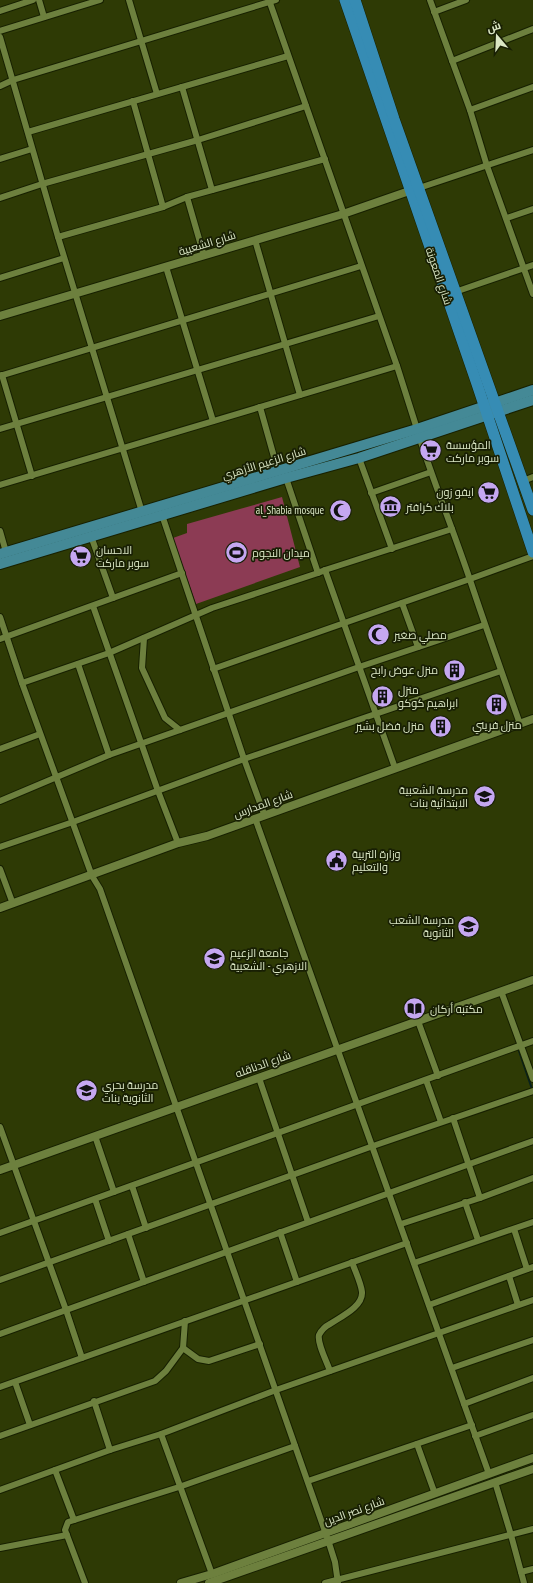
<svg xmlns="http://www.w3.org/2000/svg" width="533" height="1583" font-family="'PT Sans Narrow',Cairo,sans-serif">
<style>
.green{fill:#8c3b54}
.lines{fill:none;stroke-linecap:round;stroke-linejoin:round}
.stream{stroke:#07211d;stroke-width:2}
.minor-casing{stroke:#172000;stroke-width:8}
.tertiary-casing{stroke:#172000;stroke-width:10}
.primary-casing{stroke:#172000;stroke-width:12}
.trunk-casing{stroke:#172000;stroke-width:12}
.minor{stroke:#6d803e;stroke-width:6}
.tertiary{stroke:#6d803e;stroke-width:8}
.primary{stroke:#448996;stroke-width:10}
.trunk{stroke:#368cb4;stroke-width:11}
.labels{text-anchor:middle;dominant-baseline:central;stroke-width:3.5;stroke-linejoin:round;paint-order:stroke}
.street-label{font-size:11px;fill:#dbe7c5;stroke:#181f04}
.poi-label{font-size:11px;fill:#dbe7c5;stroke:#181f04;text-anchor:start}
</style>
<rect width="100%" height="100%" fill="#2e3a05"/>
<path class="green" d="M282,497L300,567L196,604L173,538L187,533V524Z"/>
<g class="lines">
<path class="stream" d="M518,1048L532,1089"/>
<defs>
<g id="minor">
<path d="M39,0L44,17"/>
<path d="M129,0L157,94"/>
<path d="M269,0L397,366L417,429"/>
<path d="M430,0L470,110L487,166L533,294"/>
<path d="M0,11L33,0"/>
<path d="M434,12L466,0"/>
<path d="M0,31L100,0"/>
<path d="M0,37L58,237L142,512"/>
<path d="M452,61L533,29"/>
<path d="M0,86L13,80L276,0"/>
<path d="M182,87L212,190"/>
<path d="M133,101L163,207"/>
<path d="M470,110L533,87"/>
<path d="M28,132L288,56"/>
<path d="M0,159L32,149"/>
<path d="M419,188L533,150"/>
<path d="M187,197L204,256"/>
<path d="M0,198L42,184L198,140L306,106"/>
<path d="M507,218L533,209"/>
<path d="M58,237L163,207L187,197L325,159"/>
<path d="M255,240L300,395"/>
<path d="M166,267L213,421"/>
<path d="M0,278L64,258"/>
<path d="M455,292L533,265"/>
<path d="M2,375L32,476"/>
<path d="M0,376L361,266"/>
<path d="M260,407L278,471"/>
<path d="M0,429L379,316"/>
<path d="M420,439C435,486 454,532 470,580C486,628 503,676 520,724"/>
<path d="M359,458L392,549"/>
<path d="M286,478L318,573L325,570L395,768"/>
<path d="M523,481L533,477"/>
<path d="M0,485L397,366"/>
<path d="M371,493L431,472"/>
<path d="M162,515L244,759L264,814"/>
<path d="M0,531L6,552"/>
<path d="M91,536L113,598"/>
<path d="M325,570L452,529"/>
<path d="M402,603L418,647"/>
<path d="M93,606L158,791L178,843"/>
<path d="M0,617L22,683L92,876L100,889L328,1540L335,1562L338,1583"/>
<path d="M144,638L142,668L165,718L180,730"/>
<path d="M0,639L182,573"/>
<path d="M78,664L109,755"/>
<path d="M213,669L470,579L533,556"/>
<path d="M22,683L109,653L212,608L318,573"/>
<path d="M0,749L40,734"/>
<path d="M0,801L109,755L359,667L484,625"/>
<path d="M255,818L489,1474"/>
<path d="M0,847L73,822L244,759L501,671"/>
<path d="M0,869L13,904"/>
<path d="M501,991L533,1079"/>
<path d="M418,1021L438,1076"/>
<path d="M259,1078L308,1222"/>
<path d="M426,1080L441,1122"/>
<path d="M453,1118L480,1198"/>
<path d="M0,1127L66,1310L82,1358"/>
<path d="M95,1136L114,1192"/>
<path d="M132,1186L146,1228"/>
<path d="M95,1199L109,1241"/>
<path d="M465,1202L478,1240"/>
<path d="M401,1224L480,1198L533,1178"/>
<path d="M514,1229L527,1269"/>
<path d="M280,1232L297,1282"/>
<path d="M0,1233L533,1041"/>
<path d="M128,1234L144,1282"/>
<path d="M414,1263L533,1222"/>
<path d="M509,1276L518,1305"/>
<path d="M0,1280L373,1146L533,1091"/>
<path d="M429,1305L533,1267"/>
<path d="M0,1334L533,1141"/>
<path d="M183,1348L185,1321"/>
<path d="M452,1368L533,1340"/>
<path d="M330,1371C327,1362 317,1343 319,1335C321,1331 326,1326 330,1324C340,1317 363,1307 362,1292C361,1283 355,1271 352,1262"/>
<path d="M15,1382L30,1425"/>
<path d="M0,1387L407,1243"/>
<path d="M94,1401L110,1450"/>
<path d="M464,1404L533,1378"/>
<path d="M161,1434L212,1574"/>
<path d="M0,1436L155,1381L166,1371L183,1348L198,1359L209,1361L260,1344"/>
<path d="M475,1436L533,1415"/>
<path d="M417,1444L435,1494"/>
<path d="M55,1470L74,1520"/>
<path d="M308,1481L472,1425"/>
<path d="M495,1482L511,1535L524,1583"/>
<path d="M0,1490L110,1450L161,1434L276,1390L533,1300"/>
<path d="M0,1548L67,1535"/>
<path d="M521,1572L533,1569"/>
<path d="M85,1583L65,1530L68,1522L179,1487L295,1446"/>
<path d="M325,1583L533,1529"/>
</g>
<g id="tertiary">
<path d="M0,316L343,214L415,189"/>
<path d="M0,908L178,843L207,836L533,719"/>
<path d="M0,1170L533,980"/>
<path d="M181,1583L212,1574L533,1458"/>
<path d="M209,1583L533,1469"/>
</g>
<g id="primary">
<path d="M0,554L417,429L533,390"/>
<path d="M0,564L286,478L359,458L533,400"/>
</g>
<g id="trunk">
<path d="M345,0L477,384L533,552"/>
<path d="M355,0L394,119L533,510"/>
</g>
</defs>
<use href="#minor" class="minor-casing"/>
<use href="#tertiary" class="tertiary-casing"/>
<use href="#primary" class="primary-casing"/>
<use href="#trunk" class="trunk-casing"/>
<use href="#minor" class="minor"/>
<use href="#tertiary" class="tertiary"/>
<use href="#primary" class="primary"/>
<use href="#trunk" class="trunk"/>
</g>
<defs>
<symbol id="supermarket-disc" viewBox="-11 -11 22 22"><circle r="9.5" fill="#c5a7f1" stroke="#181f04"/><path d="M-6-5.5h2.5l.6 2H6L4.5 2H-2.5L-4.4-4H-6ZM-1.5 3.2a1.3 1.3 0 1 0 .1 0ZM3 3.2a1.3 1.3 0 1 0 .1 0Z" fill="#111"/></symbol>
<symbol id="museum-disc" viewBox="-11 -11 22 22"><circle r="9.5" fill="#c5a7f1" stroke="#181f04"/><path d="M0-6L6-3V-2H-6V-3ZM-5-1h2V3h-2ZM-1-1h2V3h-2ZM3-1h2V3H3ZM-6 4H6V6H-6Z" fill="#111"/></symbol>
<symbol id="mosque-disc" viewBox="-11 -11 22 22"><circle r="9.5" fill="#c5a7f1" stroke="#181f04"/><path d="M3.5-4.9A6 6 0 1 0 3.5 4.9A5 5 0 1 1 3.5-4.9Z" fill="#111"/></symbol>
<symbol id="stadium-disc" viewBox="-11 -11 22 22"><circle r="9.5" fill="#c5a7f1" stroke="#181f04"/><path d="M0-5a6.5 5 0 1 0 0 10a6.5 5 0 1 0 0-10ZM-3.5-1.8h7v3.6h-7Z" fill="#111"/></symbol>
<symbol id="building-disc" viewBox="-11 -11 22 22"><circle r="9.5" fill="#c5a7f1" stroke="#181f04"/><path d="M-4-6H4V6H1V3H-1V6H-4ZM-2.5-4.3h1.7v1.8h-1.7ZM.8-4.3h1.7v1.8H.8ZM-2.5-1h1.7V.8h-1.7ZM.8-1h1.7V.8H.8Z" fill="#111"/></symbol>
<symbol id="school-disc" viewBox="-11 -11 22 22"><circle r="9.5" fill="#c5a7f1" stroke="#181f04"/><path d="M0-5L7-2L0 1L-7-2ZM-4 1L0 2.5L4 1V4Q0 6-4 4Z" fill="#111"/></symbol>
<symbol id="civic-disc" viewBox="-11 -11 22 22"><circle r="9.5" fill="#c5a7f1" stroke="#181f04"/><path d="M-.6-6.5H3V-4.5H.6V-3L4-1V1h2V6H-6V1h2V-1L-.6-3ZM-1.2 2.5V6h2.4V2.5Z" fill="#111"/></symbol>
<symbol id="university-disc" viewBox="-11 -11 22 22"><circle r="9.5" fill="#c5a7f1" stroke="#181f04"/><path d="M0-5L7-2L0 1L-7-2ZM-4 1L0 2.5L4 1V4Q0 6-4 4Z" fill="#111"/></symbol>
<symbol id="library-disc" viewBox="-11 -11 22 22"><circle r="9.5" fill="#c5a7f1" stroke="#181f04"/><path d="M-6-4Q-3-5.5-.7-3.5V5Q-3 3-6 4ZM6-4Q3-5.5 .7-3.5V5Q3 3 6 4Z" fill="#111"/></symbol>
</defs>
<g fill-rule="evenodd">
<use href="#supermarket-disc" x="418" y="438" width="25" height="25"/>
<use href="#supermarket-disc" x="476" y="480" width="25" height="25"/>
<use href="#museum-disc" x="378" y="494" width="25" height="25"/>
<use href="#mosque-disc" x="328" y="498" width="25" height="25"/>
<use href="#stadium-disc" x="224" y="540" width="25" height="25"/>
<use href="#supermarket-disc" x="68" y="544" width="25" height="25"/>
<use href="#mosque-disc" x="366" y="622" width="25" height="25"/>
<use href="#building-disc" x="442" y="658" width="25" height="25"/>
<use href="#building-disc" x="370" y="684" width="25" height="25"/>
<use href="#building-disc" x="484" y="692" width="25" height="25"/>
<use href="#building-disc" x="428" y="714" width="25" height="25"/>
<use href="#school-disc" x="472" y="784" width="25" height="25"/>
<use href="#civic-disc" x="324" y="848" width="25" height="25"/>
<use href="#school-disc" x="456" y="914" width="25" height="25"/>
<use href="#university-disc" x="202" y="946" width="25" height="25"/>
<use href="#library-disc" x="402" y="996" width="25" height="25"/>
<use href="#school-disc" x="74" y="1078" width="25" height="25"/>
</g>
<g class="labels">
<g class="street-label">
<text transform="translate(207 243) rotate(-17)">شارع الشعبية</text>
<text transform="translate(439 276) rotate(71)">شارع المعونة</text>
<text transform="translate(264 463) rotate(-17)">شارع الزعيم الأزهري</text>
<text transform="translate(263 804) rotate(-20)">شارع المدارس</text>
<text transform="translate(263 1064) rotate(-20)">شارع الدناقله</text>
<text transform="translate(354 1511) rotate(-20)">شارع نصر الدين</text>
</g>
<g class="poi-label">
<text x="446" y="445">المؤسسة<tspan x="446" dy="13">سوبر ماركت</tspan></text>
<text x="474" y="492" text-anchor="end">ايفو زون</text>
<text x="406" y="507">بلاك كرافتر</text>
<text x="324" y="510" text-anchor="end">al_Shabia mosque</text>
<text x="96" y="550">الاحسان<tspan x="96" dy="13">سوبر ماركت</tspan></text>
<text x="252" y="553">ميدان النجوم</text>
<text x="394" y="635">مصلي صغير</text>
<text x="438" y="670" text-anchor="end">منزل عوض رابح</text>
<text x="398" y="690">منزل<tspan x="398" dy="13">ابراهيم كوكو</tspan></text>
<text x="497" y="725" text-anchor="middle">منزل فريني</text>
<text x="424" y="726" text-anchor="end">منزل فضل بشير</text>
<text x="468" y="790" text-anchor="end">مدرسة الشعبية<tspan x="468" dy="13">الابتدائية بنات</tspan></text>
<text x="352" y="854">وزارة التربية<tspan x="352" dy="13">والتعليم</tspan></text>
<text x="454" y="920" text-anchor="end">مدرسة الشعب<tspan x="454" dy="13">الثانوية</tspan></text>
<text x="230" y="953">جامعة الزعيم<tspan x="230" dy="13">الازهري - الشعبية</tspan></text>
<text x="430" y="1009">مكتبه أركان</text>
<text x="102" y="1085">مدرسة بحري<tspan x="102" dy="13">الثانوية بنات</tspan></text>
</g>
</g>
<g transform="translate(497 36) rotate(341)" stroke="#181f04" stroke-width="3" paint-order="stroke">
<path d="M0-3L7 15L0 10L-7 15Z" fill="#dbe7c5"/>
<text y="-6" font-size="11" font-weight="bold" text-anchor="middle" fill="#dbe7c5">ش</text>
</g>
</svg>
